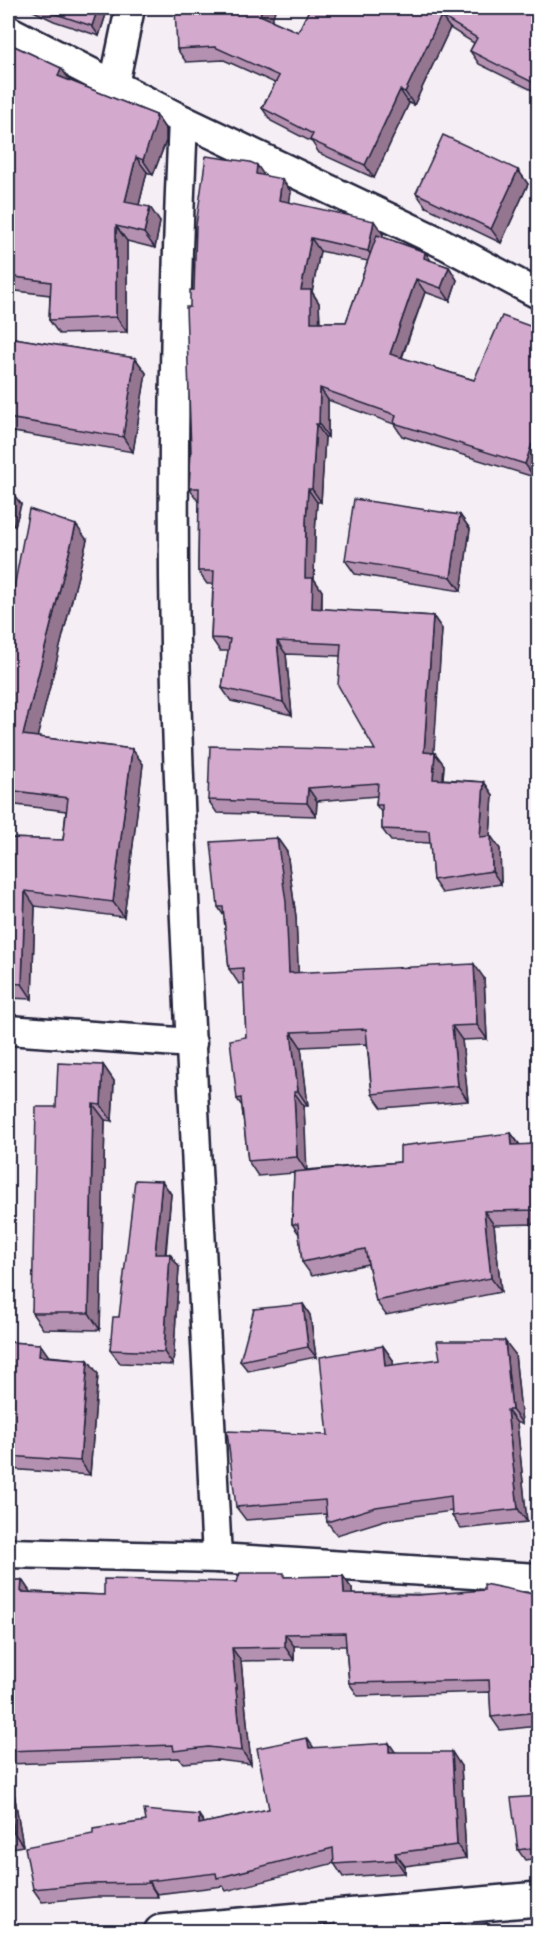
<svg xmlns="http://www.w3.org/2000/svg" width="546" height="1939" font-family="Delius,sans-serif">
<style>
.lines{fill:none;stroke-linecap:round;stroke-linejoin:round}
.street-casing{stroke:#22223b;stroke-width:33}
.secondary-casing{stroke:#22223b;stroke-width:38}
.street{stroke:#fff;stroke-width:28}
.secondary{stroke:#fff;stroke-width:33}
.wall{fill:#b591b1;stroke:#22223b;stroke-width:1.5;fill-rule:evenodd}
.shaded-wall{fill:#947690;stroke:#22223b;stroke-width:1.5}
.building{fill:#d3a9ce;stroke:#22223b;stroke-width:1.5}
</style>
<rect width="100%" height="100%" fill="#f6eef5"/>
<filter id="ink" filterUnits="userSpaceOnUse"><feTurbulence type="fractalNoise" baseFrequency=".0167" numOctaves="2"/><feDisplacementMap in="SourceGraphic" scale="12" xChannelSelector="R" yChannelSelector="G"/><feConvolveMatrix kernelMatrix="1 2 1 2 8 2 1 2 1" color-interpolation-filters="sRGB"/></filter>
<g filter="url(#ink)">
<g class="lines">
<defs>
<g id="street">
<path d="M8,30L183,120L444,244L538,294"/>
<path d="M114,85L130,8"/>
<path d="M183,120C173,339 170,559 179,778C189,1038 204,1298 217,1558"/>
<path d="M8,1030L192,1043"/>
<path d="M8,1553L217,1558L538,1578"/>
</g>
<path id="secondary" d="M161,1932L538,1899"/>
</defs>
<use href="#street" class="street-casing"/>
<use href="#secondary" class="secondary-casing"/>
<use href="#street" class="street"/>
<use href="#secondary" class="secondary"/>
</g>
<g class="wall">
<path d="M27,8H108L99,36L54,21Z"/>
<path d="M310,8H538V93L479,64L470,51L474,43L450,28L414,105L409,103L374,178L319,153L312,142L271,121L262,108L275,83L224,60L186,62L177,49L271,20L298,32Z"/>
<path d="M8,40L10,44L61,68L70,81L156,115L166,130V141L153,175L147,172L139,205L160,222L155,248L127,241V332L59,334L49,320L50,295L8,290Z"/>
<path d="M518,170L528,184L501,243L426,207L416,193Z"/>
<path d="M264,175L291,192L289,202L383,234L382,237L425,252L431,261L449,267L457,280L450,301L425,292L402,358L474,380L538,329V465L534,477L402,436L394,424L328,400V437H325L321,502H317L315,533L314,579L322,591V609L433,616L442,629L433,753H435L444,765L443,779L484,782L493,795L490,836L500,849L501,884L442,893L433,880L430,843L391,841L382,829V813L376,805L377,796L317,801L316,816L217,813L208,800L375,750L340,656L286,654L292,715L231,701L222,688L228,651H220L211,638L213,584H207L198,571L199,501H198L189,488L191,451L190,307L194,290ZM320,251L368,261L346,322H320L319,303L312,292Z"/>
<path d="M8,337L135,358L146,373L133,452L8,431Z"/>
<path d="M8,489L21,504L15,526L8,525Z"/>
<path d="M460,515L470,529L461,591L355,574L345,560Z"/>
<path d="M87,540L37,737L132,749L143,764L124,917L35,906L32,999L8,998V838L63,840L66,811L8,804V619Z"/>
<path d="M277,838L287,852L296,917L298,973L484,978L487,1039L462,1040L468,1101L382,1108L372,1094L367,1044L301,1047L308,1106H304L306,1170L400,1162L511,1133L520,1145L538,1144V1224L494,1225L501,1292L386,1315L376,1301L368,1264L312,1276L302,1262L299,1234L292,1224L294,1173L258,1176L248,1161L242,1106L237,1099L246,1037L244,983L239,984L229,969L224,916L218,907Z"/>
<path d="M103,1065L114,1081L112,1121L105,1120L100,1330L43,1329L32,1313L56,1107Z"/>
<path d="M162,1181L171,1194L166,1254H170L179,1267L173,1365L120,1363L110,1350L119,1317Z"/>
<path d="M303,1304L310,1315L316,1357L248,1371L240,1361Z"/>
<path d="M8,1342L40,1344L48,1356L88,1360L98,1374L90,1475L8,1469Z"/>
<path d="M383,1346L393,1360V1365L515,1354L522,1423H517L527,1522L461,1529L452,1516V1511L385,1520L337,1535L327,1522L326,1514L246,1520L236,1507L328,1435Z"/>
<path d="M343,1576L352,1589V1594L538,1595V1726L500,1730L491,1717L490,1692L358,1696L349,1683L346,1646H294V1660L241,1661L251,1764L217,1760L183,1763L179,1758L8,1764V1580H22L30,1592L104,1595L287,1577Z"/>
<path d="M314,1748L395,1752L461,1766L466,1858L405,1866V1873L343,1877L334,1863L226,1891L223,1886L157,1894L158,1897H95L42,1902L33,1889L205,1823L269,1809Z"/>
<path d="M8,1765L10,1769L23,1846L8,1849Z"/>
<path d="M538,1796V1858L525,1860L518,1850Z"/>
</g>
<g class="shaded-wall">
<path d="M98,8H108L99,36L92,26Z"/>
<path d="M262,8H276L269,28L260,15Z"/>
<path d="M441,16L450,28L414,105L405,92Z"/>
<path d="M61,68L72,83L58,76Z"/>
<path d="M400,90L409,103L374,178L365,165Z"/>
<path d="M156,115L166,130V141L153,175L143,160Z"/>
<path d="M136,157L147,172L136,217L125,202Z"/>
<path d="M257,165L266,178L256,174Z"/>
<path d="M518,170L528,184L501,243L491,229Z"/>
<path d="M282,179L291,192L288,212L279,200Z"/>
<path d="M150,207L160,222L155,248L144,233Z"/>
<path d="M374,221L383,234L377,263L368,251Z"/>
<path d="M116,226L127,241V332L116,317Z"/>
<path d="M311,238L320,251L312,292L319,303L320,335L311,322L301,290Z"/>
<path d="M425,252L434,265L424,258Z"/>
<path d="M449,267L457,280L450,301L441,288Z"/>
<path d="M416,279L425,292L398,367L390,354Z"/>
<path d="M135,358L146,373L133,452L123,437Z"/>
<path d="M320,388L328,400V437L319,424Z"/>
<path d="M316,424L325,437L321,502L312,489Z"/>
<path d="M532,444L538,452V465L534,477L525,464Z"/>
<path d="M308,489L317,502L315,533L314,579L322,591L321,621L312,608L305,578L306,521Z"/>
<path d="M10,490L21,504L15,526L8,516V500Z"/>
<path d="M460,515L470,529L461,591L451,577Z"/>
<path d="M76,525L87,540L34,750L23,735Z"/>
<path d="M433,616L442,629L433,765L424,752Z"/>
<path d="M277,641L286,654L292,715L283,702Z"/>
<path d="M132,749L143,764L124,917L113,902Z"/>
<path d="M435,753L444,765L442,791L433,779Z"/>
<path d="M484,782L493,795L489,849L480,837Z"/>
<path d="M308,788L317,801L316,816L307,803Z"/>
<path d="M491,836L500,849L501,884L492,871Z"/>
<path d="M277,838L287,852L296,917L299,988L289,973Z"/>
<path d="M25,891L35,906L32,999L22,984Z"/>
<path d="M474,964L484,978L487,1039L477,1025Z"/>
<path d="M452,1026L462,1040L468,1101L458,1086Z"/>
<path d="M291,1032L301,1047L308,1106L298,1091Z"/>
<path d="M103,1065L114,1081L112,1121L101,1105Z"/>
<path d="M294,1092L304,1106L307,1172L297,1157Z"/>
<path d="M93,1104L105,1120L100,1330L89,1313Z"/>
<path d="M511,1133L521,1147L512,1145Z"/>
<path d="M162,1181L171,1194L164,1267L155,1254Z"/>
<path d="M484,1211L494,1225L501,1292L491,1278Z"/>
<path d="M170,1254L179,1267L173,1365L164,1352Z"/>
<path d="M303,1304L310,1315L316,1357L308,1347Z"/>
<path d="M505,1341L515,1354L522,1423L512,1410Z"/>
<path d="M40,1344L50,1358L39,1356Z"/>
<path d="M383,1346L393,1360L394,1380L385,1366Z"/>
<path d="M88,1360L98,1374L90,1475L80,1461Z"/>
<path d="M507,1410L517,1423L527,1522L518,1509Z"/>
<path d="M343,1576L352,1589L353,1607L344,1594Z"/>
<path d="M22,1580L31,1593L21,1592Z"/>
<path d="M285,1634L294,1646V1660L285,1647Z"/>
<path d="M232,1648L241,1661L251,1764L242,1751Z"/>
<path d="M307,1738L316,1751L309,1748Z"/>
<path d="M389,1743L398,1756L389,1752Z"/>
<path d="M452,1752L461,1766L466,1858L457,1845Z"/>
<path d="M8,1765L10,1769L23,1846L14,1833L8,1793Z"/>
<path d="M199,1815L208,1828L199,1824Z"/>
<path d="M395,1853L405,1866V1873L396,1860Z"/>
<path d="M148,1881L157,1894L158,1897L149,1883Z"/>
<path d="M487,1923L493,1932H488Z"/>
<path d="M335,1924L340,1932H335Z"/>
</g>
<g class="building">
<path d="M40,8H98L92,26L47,11Z"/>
<path d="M175,8H262L260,15L298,32L310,8H538V85L470,51L477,38L441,16L405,92L400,90L365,165L310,140L313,134L262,108L279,76L215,47L177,49Z"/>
<path d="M8,43L61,68L58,76L156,115L155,126L143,160L136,157L125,202L150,207L144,233L116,226V317L49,320L51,282L8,276Z"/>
<path d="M443,135L518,170L491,229L416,193Z"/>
<path d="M206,156L250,162L257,165L256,174L282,179L279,200L374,221L368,251L311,238L301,290H311V322H346L377,235L425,252L424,258L449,267L441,288L416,279L390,354L474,380L502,316L538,329V440L537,445L532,444L525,464L394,423L396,415L320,388L319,424H316L312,489H308L306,521L305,578H313L312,608L433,616L424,752L435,753L433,779L484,782L480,837L491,836L492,871L433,880L429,831L382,829V805H376L378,783L308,788L307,803L208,800L210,746L375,750L338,685L341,644L277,641L283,702L222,688L230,639L211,638L214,571H198L199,488H189L191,451L186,307H190V290H194L196,225Z"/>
<path d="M8,337L135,358L123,437L8,418Z"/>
<path d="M8,489L10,490L8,500Z"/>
<path d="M354,499L460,515L451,577L345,560Z"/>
<path d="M29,509L76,525L23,735L132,749L113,902L25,891L22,984L8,983V838L63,840L68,798L8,790V619Z"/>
<path d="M277,838L286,902L289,973L474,964L477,1025L452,1026L458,1086L372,1094L366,1029L291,1032L298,1091L294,1092L297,1157L248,1161L241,1098L237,1099L230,1040L246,1037L243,968L229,969L223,907H218L211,842Z"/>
<path d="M58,1063L103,1065L101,1105L93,1104L89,1313H32L36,1107H56Z"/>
<path d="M511,1133L512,1145L538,1144V1210L484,1211L491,1278L376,1301L365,1249L302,1262L298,1224H292L294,1172L400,1162V1146Z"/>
<path d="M135,1180L162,1181L155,1254H170L164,1352L110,1350L113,1317H119Z"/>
<path d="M303,1304L308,1347L240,1361L254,1309Z"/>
<path d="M437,1341H505L512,1410H507L518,1509L452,1516L451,1496L376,1507L327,1522L325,1500L236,1507L227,1431L328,1435L320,1357L383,1346L385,1366L440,1359Z"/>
<path d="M8,1342L40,1344L39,1356L88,1360L80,1461L8,1456Z"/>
<path d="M240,1573H284V1577L343,1576L344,1594L418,1595L484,1590V1584L538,1595V1712L491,1717L489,1680L349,1683L345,1633L285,1634V1647L232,1648L242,1751L208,1747L174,1751L173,1745L8,1751V1580H22L21,1592L104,1595V1579L237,1582Z"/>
<path d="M307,1738L309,1748L389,1743V1752H452L457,1845L395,1853L396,1860L334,1864L333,1848L217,1878L216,1873L148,1881L149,1883L86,1884L33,1889L25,1847L93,1834V1829L146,1821L144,1810L199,1815V1824L269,1809L257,1748Z"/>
<path d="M8,1793L14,1833L8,1834Z"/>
<path d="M538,1796V1847L518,1850L511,1798Z"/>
<path d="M487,1923L488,1932H463Z"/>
<path d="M335,1924V1932H292L308,1926Z"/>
</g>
</g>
<rect width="546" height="1939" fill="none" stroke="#fff" stroke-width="30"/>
<rect x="15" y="15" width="516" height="1909" fill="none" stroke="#22223b" stroke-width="2" filter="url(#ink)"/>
</svg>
